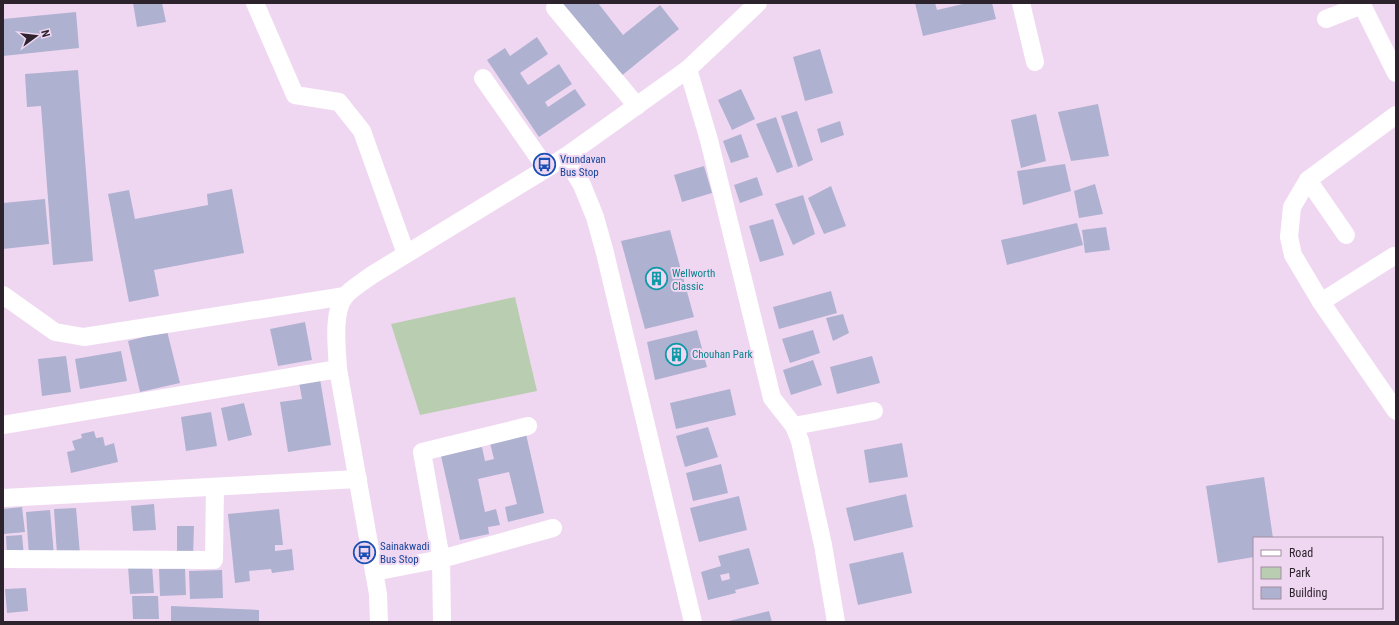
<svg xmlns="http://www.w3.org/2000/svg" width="1399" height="625" font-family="'Roboto Condensed',sans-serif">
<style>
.green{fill:#b9cdb1}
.building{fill:#afb1d1;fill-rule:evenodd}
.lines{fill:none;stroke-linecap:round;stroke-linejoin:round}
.minor{stroke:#fff;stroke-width:18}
.labels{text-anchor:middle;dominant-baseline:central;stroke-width:4;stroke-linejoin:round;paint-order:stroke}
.transit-label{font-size:11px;fill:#164399;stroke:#f0d7f1;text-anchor:start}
.culture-label{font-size:11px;fill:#0d838f;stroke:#f0d7f1;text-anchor:start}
</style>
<rect width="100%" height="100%" fill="#f0d7f1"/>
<path class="green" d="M515,297L537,391L420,415L391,324Z"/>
<g class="building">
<path d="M133,3H162L166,22L137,27Z"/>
<path d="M561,3H598L623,35L660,5L679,29L620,77Z"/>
<path d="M915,3H935L937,10L967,3H992L996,19L923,36Z"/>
<path d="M76,12L79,48L3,56V19Z"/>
<path d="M537,37L548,54L520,73L528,85L559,64L572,84L545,102L548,107L575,89L586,105L539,137L487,60L505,48L510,56Z"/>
<path d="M820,49L833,93L805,101L793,57Z"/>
<path d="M78,70L93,261L53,265L41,106L27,107L25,74Z"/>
<path d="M741,89L755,119L732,130L718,100Z"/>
<path d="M1098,104L1109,156L1071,161L1058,112Z"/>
<path d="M797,111L813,160L798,167L781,116Z"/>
<path d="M1036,114L1046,161L1021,168L1011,120Z"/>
<path d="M776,117L793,167L777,173L756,124Z"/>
<path d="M840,121L844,135L821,143L817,129Z"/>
<path d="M741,134L749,157L731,163L723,141Z"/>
<path d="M1065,164L1071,191L1023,205L1017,171Z"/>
<path d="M704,166L712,193L682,202L674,175Z"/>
<path d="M757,177L763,195L740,203L734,185Z"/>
<path d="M1095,184L1103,214L1079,218L1074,191Z"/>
<path d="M831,186L846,226L824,234L808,198Z"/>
<path d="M232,189L244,253L154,270L159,296L129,302L108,194L129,190L135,219L208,205L207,194Z"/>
<path d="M803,195L815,234L793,245L775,204Z"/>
<path d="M45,199L49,244L3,249V203Z"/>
<path d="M773,219L784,255L760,262L749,226Z"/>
<path d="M1077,223L1083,245L1007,265L1001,240Z"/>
<path d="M1106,227L1110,250L1085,253L1082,230Z"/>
<path d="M670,230L694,317L645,329L621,241Z"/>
<path d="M831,291L837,313L779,329L773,307Z"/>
<path d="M843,314L849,333L833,341L826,318Z"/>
<path d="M305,322L312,360L278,366L270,329Z"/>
<path d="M697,330L707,367L655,380L647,342Z"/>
<path d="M813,330L820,353L790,363L782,339Z"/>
<path d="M167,331L180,383L140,392L128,341Z"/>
<path d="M121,351L127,381L80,389L75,359Z"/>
<path d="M66,356L71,392L42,396L38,359Z"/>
<path d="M872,356L880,383L837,394L830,367Z"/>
<path d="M813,360L822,385L791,395L783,370Z"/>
<path d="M320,379L331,445L288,452L280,402L302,399L299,382Z"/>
<path d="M730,389L736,415L676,429L670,403Z"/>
<path d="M244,403L252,435L228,441L221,408Z"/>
<path d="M211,412L217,446L186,451L181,417Z"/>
<path d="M708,427L718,457L685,467L676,436Z"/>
<path d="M94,431L96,438L103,437L105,446L114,443L118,462L71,473L67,452L75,450L72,441L82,438L81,434Z"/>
<path d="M526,434L544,513L508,522L505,507L517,504L509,472L478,479L485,512L496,509L500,525L488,527L489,534L460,540L441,456L482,447L485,461L494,459L490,443Z"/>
<path d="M902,443L908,477L869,483L864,450Z"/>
<path d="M721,464L728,493L693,501L686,473Z"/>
<path d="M1264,477L1273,538H1254V557L1218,563L1206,486Z"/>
<path d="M906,494L913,527L854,541L846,508Z"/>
<path d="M739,496L747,530L699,542L690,508Z"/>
<path d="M154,504L156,530L133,531L131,506Z"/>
<path d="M22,507L25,532L4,534L3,509Z"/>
<path d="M76,508L80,554L57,555L54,509Z"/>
<path d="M279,509L283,545H275V551L292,549L294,570L272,573L271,569L249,571L250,581L235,583L228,514Z"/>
<path d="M50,510L54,555L29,556L26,512Z"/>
<path d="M177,526H194L193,557L177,556Z"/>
<path d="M22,535L24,556L7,557L6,536Z"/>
<path d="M749,548L759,584L735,590L736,593L708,600L701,572L721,566L718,556ZM729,573L730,579L722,581L720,575Z"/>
<path d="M903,552L912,593L858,605L849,564Z"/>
<path d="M152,565L154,593L130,594L128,566Z"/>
<path d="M185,568L186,595L160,596L159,569Z"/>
<path d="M222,570L223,598L190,599L189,571Z"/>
<path d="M26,588L28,611L7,613L5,589Z"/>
<path d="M132,596H158L159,619H133Z"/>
<path d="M171,606L259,610V622H171Z"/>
<path d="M769,611L772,622H729V621Z"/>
</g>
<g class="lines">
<g class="minor">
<path d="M255,3L295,95L339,102L362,131L406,254"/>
<path d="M1021,3L1035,62"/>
<path d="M1361,3L1396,73"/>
<path d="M555,8L637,106"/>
<path d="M1326,19L1362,5"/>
<path d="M688,69L709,140L772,398L794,426L800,441L823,545L836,622"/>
<path d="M483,78L546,168"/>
<path d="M1396,115L1308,180L1292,207L1289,237L1293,255L1321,302L1396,411"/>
<path d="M565,157L582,185L595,217L605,253L693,622"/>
<path d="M1308,180L1346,235"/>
<path d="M3,295L55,332L84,337L345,296"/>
<path d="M1321,302L1394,256"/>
<path d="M3,425L338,369"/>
<path d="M794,426L874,411"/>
<path d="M3,498L358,479"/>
<path d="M3,559L214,560L215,487"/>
<path d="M374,572L441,559L553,528"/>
<path d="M379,622L378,594L338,369C337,349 332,312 345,296C352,288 364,281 372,275L565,157L688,69L758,3"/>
<path d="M442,622L441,559L422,452L528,426"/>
</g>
</g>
<defs>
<symbol id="bus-ring" viewBox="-11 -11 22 22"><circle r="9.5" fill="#f0d7f1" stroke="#1a4fb4" stroke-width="1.5"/><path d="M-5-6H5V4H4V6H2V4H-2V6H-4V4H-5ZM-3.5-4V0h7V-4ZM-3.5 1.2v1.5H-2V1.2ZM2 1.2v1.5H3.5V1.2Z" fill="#1a4fb4"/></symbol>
<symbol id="building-ring" viewBox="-11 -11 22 22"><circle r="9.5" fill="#f0d7f1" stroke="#0f9aa8" stroke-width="1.5"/><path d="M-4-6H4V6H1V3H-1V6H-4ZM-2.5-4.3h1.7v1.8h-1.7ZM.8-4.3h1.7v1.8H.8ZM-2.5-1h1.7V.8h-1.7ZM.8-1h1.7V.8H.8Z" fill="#0f9aa8"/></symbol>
</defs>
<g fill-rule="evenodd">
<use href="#bus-ring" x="532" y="152" width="25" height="25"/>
<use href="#building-ring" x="644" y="266" width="25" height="25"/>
<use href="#building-ring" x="664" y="342" width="25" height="25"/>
<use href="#bus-ring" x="352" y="540" width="25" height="25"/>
</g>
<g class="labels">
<g class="transit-label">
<text x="560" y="159">Vrundavan<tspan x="560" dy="13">Bus Stop</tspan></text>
<text x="380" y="546">Sainakwadi<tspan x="380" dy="13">Bus Stop</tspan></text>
</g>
<g class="culture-label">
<text x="672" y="273">Wellworth<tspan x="672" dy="13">Classic</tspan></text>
<text x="692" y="354">Chouhan Park</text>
</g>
</g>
<rect width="1399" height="625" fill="none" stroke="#2c232d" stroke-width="8"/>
<rect x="1253" y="537" width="130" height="72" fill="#f0d7f1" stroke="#a28fa3"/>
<rect x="1261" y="550" width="20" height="6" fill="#ffffff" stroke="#a28fa3"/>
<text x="1289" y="557" font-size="12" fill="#2c232d">Road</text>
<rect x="1261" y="567" width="20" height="12" fill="#b9cdb1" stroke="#a28fa3"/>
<text x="1289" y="577" font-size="12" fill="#2c232d">Park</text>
<rect x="1261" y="587" width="20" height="12" fill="#afb1d1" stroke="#a28fa3"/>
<text x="1289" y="597" font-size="12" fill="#2c232d">Building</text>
<g transform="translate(36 36) rotate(75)" stroke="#f0d7f1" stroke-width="3" paint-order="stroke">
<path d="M0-3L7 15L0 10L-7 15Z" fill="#2c232d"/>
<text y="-6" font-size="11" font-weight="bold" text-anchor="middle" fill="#2c232d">N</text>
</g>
</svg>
